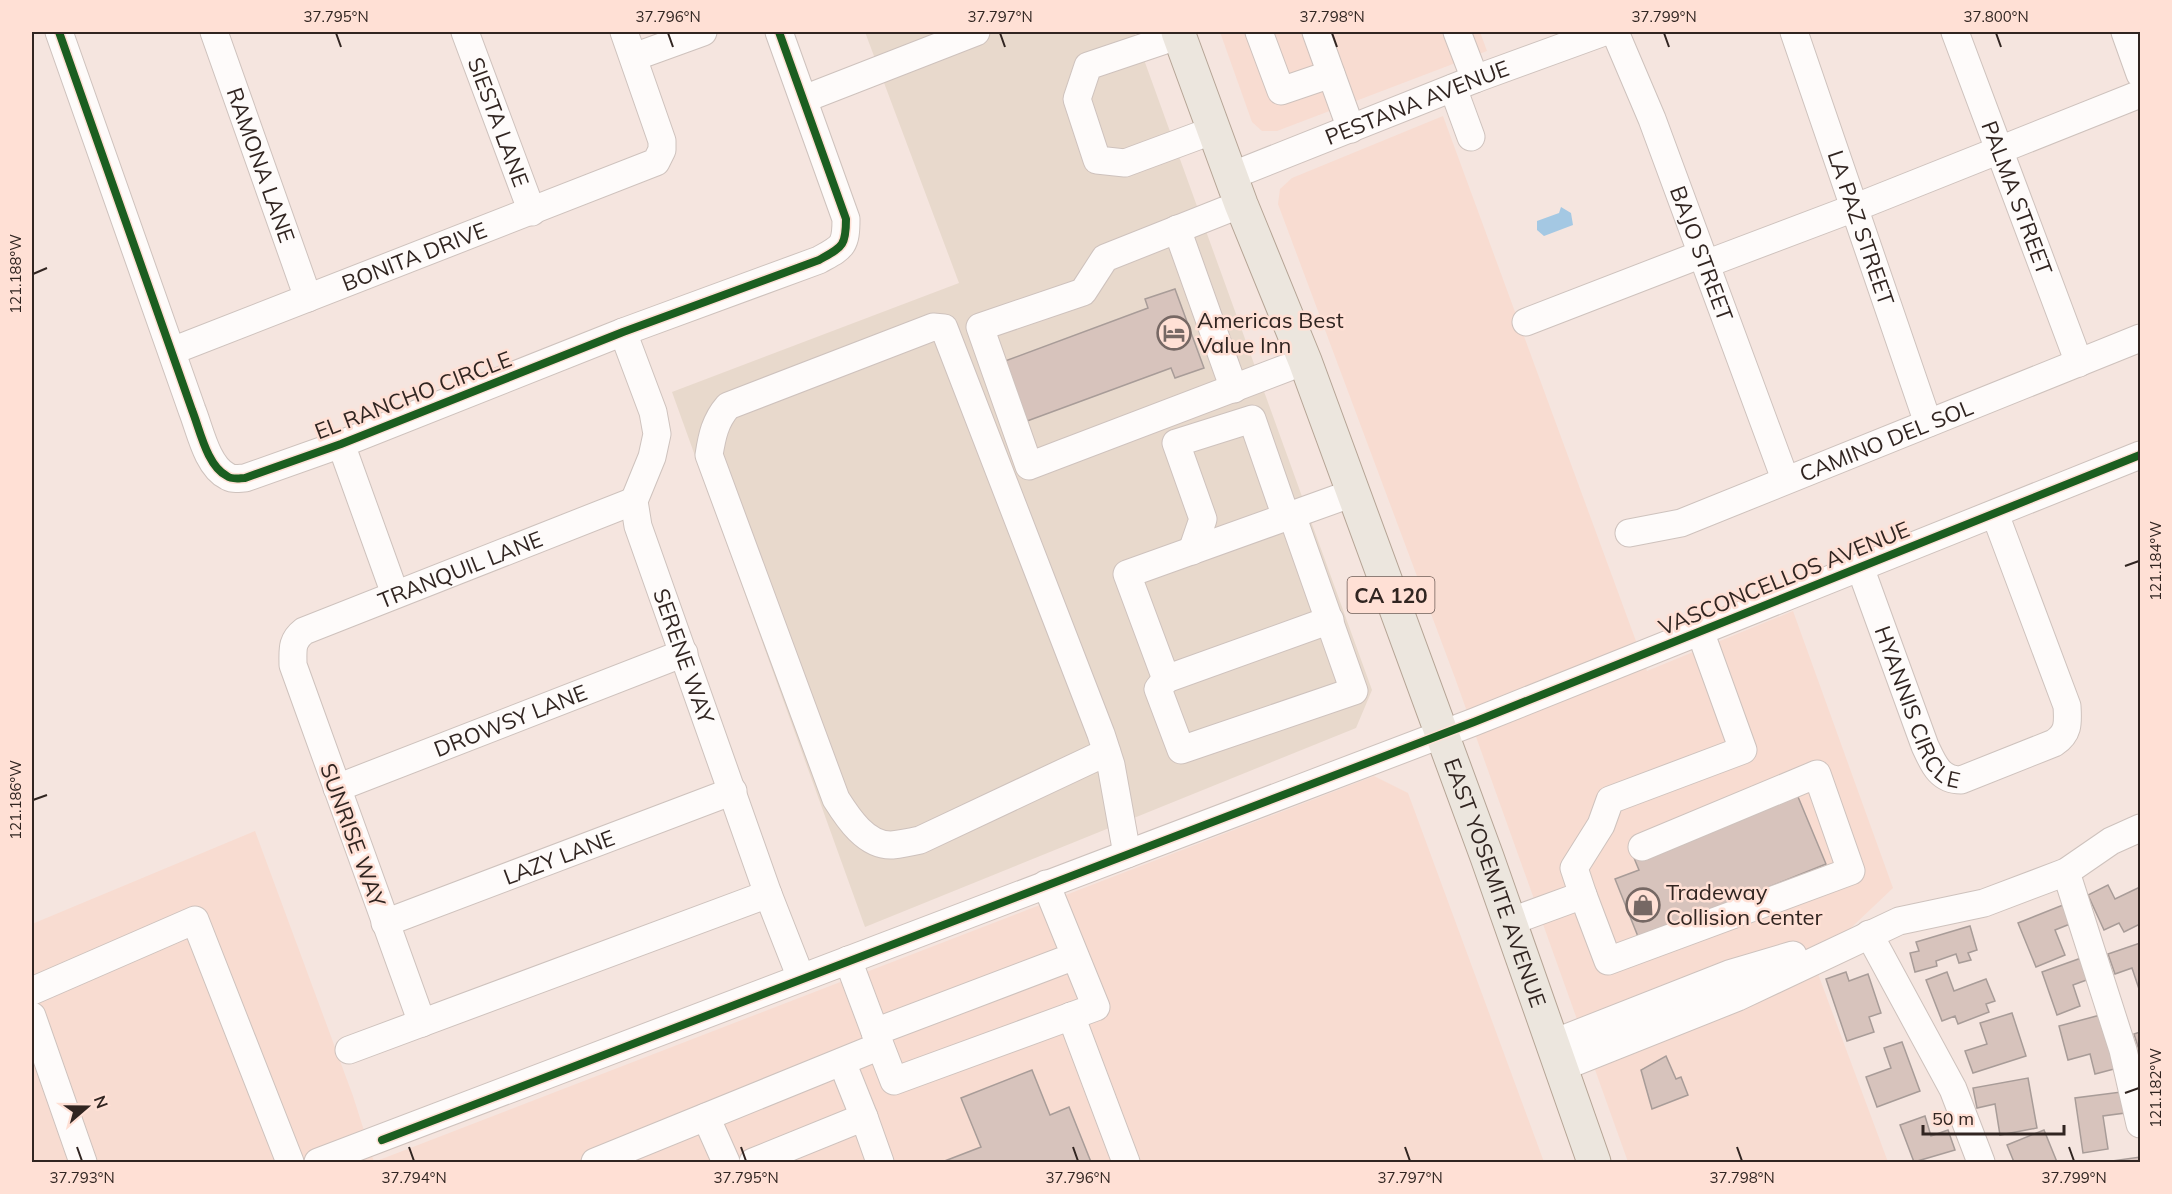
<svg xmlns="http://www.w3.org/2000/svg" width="2172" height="1194" font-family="Mulish,sans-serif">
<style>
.commercial{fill:#e8d9cc}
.built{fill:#f8dcd1}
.water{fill:#a4c8e3}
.building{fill:#d7c3bc;stroke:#a89c98;stroke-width:1.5}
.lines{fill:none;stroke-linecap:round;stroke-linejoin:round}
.minor-casing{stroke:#cec2bd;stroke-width:29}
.major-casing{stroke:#b5a495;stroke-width:35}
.minor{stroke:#fefbfa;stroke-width:27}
.major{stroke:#ece6de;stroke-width:33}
.cycleway-casing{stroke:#ffe0d5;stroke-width:11}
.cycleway{stroke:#1b5e20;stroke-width:8}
.ticks{fill:none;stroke:#312521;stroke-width:2}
.labels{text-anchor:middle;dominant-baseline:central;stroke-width:5;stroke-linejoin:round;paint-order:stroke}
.shield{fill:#ffe0d5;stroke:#6f5d57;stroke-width:1.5}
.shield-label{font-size:21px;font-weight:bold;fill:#312521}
.street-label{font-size:22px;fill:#312521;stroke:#ffe0d5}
.poi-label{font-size:22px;fill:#312521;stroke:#ffe0d5;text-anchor:start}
.neatline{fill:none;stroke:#312521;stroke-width:2}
.ticks-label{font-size:15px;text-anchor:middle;fill:#312521}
</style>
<rect width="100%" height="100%" fill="#f5e5df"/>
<path class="commercial" d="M865,32H1134L1372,690L1356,728L865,927L672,392L959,283Z"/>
<g class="built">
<path d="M1220,32H1480L1487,51L1277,131H1262L1252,122Z"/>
<path d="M1443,116L1647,671L1793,611L1893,888L1814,963L1888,1162H1628L1455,678L1278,204L1280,189L1292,178Z"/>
<path d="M1374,776L1408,793L1544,1162H32V924L255,831L353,1096L374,1162Z"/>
</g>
<path class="water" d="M1561,207L1571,213L1573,225L1544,236L1537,230V221L1559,213Z"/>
<g class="building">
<path d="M1175,289L1204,368L1175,378L1171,368L1019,424L997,364L1148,308L1145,299Z"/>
<path d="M1796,792L1826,864L1639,939L1615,879L1639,870L1634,858Z"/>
<path d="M2108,885L2115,899L2140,887V924L2124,932L2119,923L2104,930L2088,895Z"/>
<path d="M2063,905L2070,924L2055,930L2065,955L2036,967L2018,923Z"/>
<path d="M1970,926L1977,950L1968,953L1971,960L1959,963L1956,954L1936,961L1937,966L1915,972L1910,953L1919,951L1916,942Z"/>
<path d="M2140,943V992L2132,968L2115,974L2108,954Z"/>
<path d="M2084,957L2092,978L2073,985L2080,1006L2057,1015L2042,972Z"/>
<path d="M1846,972L1849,981L1868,974L1881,1013L1869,1017L1874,1032L1847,1041L1826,979Z"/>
<path d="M1947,972L1954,991L1986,979L1995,1001L1986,1004L1989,1012L1958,1024L1955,1016L1942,1021L1926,980Z"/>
<path d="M2012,1013L2026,1056L1973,1073L1965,1051L1987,1044L1980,1023Z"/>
<path d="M2104,1014L2118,1068L2095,1074L2090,1054L2068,1060L2059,1026Z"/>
<path d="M2140,1032V1053L2134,1034Z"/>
<path d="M1902,1042L1920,1091L1877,1107L1866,1077L1891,1068L1884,1048Z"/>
<path d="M1666,1056L1676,1079L1681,1077L1688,1095L1652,1109L1641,1070Z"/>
<path d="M1032,1070L1050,1115L1069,1107L1091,1162H942L981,1147L961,1098Z"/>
<path d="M2028,1078L2037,1128L2000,1135L1995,1104L1977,1108L1973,1088Z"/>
<path d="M2121,1092L2125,1113L2103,1116L2108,1149L2083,1153L2075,1098Z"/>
<path d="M1925,1116L1931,1136L1948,1130L1955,1150L1914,1162L1900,1125Z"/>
<path d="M2044,1130L2057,1162H2014L2007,1145Z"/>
<path d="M2140,1157V1162H2105Z"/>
</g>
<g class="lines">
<defs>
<g id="minor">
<path d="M59,32L192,410C200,430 207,466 227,476C232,480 240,478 245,478L341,444L623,332L819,260C842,247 846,247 846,219L779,32"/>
<path id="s1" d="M214,32L308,298"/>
<path id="s2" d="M465,32L532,212"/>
<path d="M1259,32L1281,91L1331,74"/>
<path d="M1316,32L1351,129"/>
<path d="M1457,32L1475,79"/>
<path id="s3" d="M1615,32L1652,119L1785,479"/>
<path id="s4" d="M1794,32L1928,423"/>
<path id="s5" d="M1955,32L2079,363"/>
<path d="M2125,32L2140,74"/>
<path d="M1180,35L1088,66L1077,99L1097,160L1125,163L1214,130"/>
<path d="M634,57L703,32"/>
<path d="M1453,88L1471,137"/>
<path d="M804,99L976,32"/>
<path id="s6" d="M1231,176L1475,79L1604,32"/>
<path d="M1241,204L1105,258L1083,292L980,327L1029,466L1305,361"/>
<path d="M1177,229L1234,389"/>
<path d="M1706,264L1854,208L2140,94"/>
<path d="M1526,322L1702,254"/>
<path id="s7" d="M623,332L653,412L657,434L652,457L634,501L638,526L768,894L801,978"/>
<path id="s8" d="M172,351L656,162L662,150V141L624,32"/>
<path d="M341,444L395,594"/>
<path id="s9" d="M1629,533L1681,523L2140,338"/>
<path d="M1192,551L1203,519L1176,443L1252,419L1286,517"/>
<path id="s10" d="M1860,567L1925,746C1933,763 1939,780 1961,780L2054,743C2069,733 2068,723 2067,706L1995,514"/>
<path d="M1330,620L1166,679L1127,574L1353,493"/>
<path d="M1166,679L1158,689L1181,750L1354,691L1292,515"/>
<path d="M1107,752L920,840C911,842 901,844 892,845C866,846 848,818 836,799L709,455C712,436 715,421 728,406L933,327L944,328L1101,734L1111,765L1127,854"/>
<path id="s11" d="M337,788L684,653"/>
<path d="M2066,872L2123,1050L2140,1124"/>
<path d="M1046,884L1096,1007L894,1081L875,1032L1075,956"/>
<path d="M1583,895L1608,961L1851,871L1817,774L1642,847"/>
<path d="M1509,922L1583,895L1574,868L1601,825L1610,800L1743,750L1700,631"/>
<path id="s12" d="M385,923L733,791"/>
<path d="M1869,934L1953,1089L1981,1162"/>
<path d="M848,960L875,1032"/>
<path d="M32,991L195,920L290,1162"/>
<path d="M32,1016L83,1162"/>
<path d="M1071,1016L1126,1162"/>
<path id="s13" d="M422,1023L293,665C293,650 291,641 304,631L634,501"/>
<path d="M1551,1044L1729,974L1793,955"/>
<path d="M349,1050L768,894"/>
<path d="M842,1062L864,1117"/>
<path d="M1560,1068L1738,997L1899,921L1984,903L2066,872L2111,841L2140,828"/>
<path d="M706,1117L726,1162"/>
<path d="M318,1162L1474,722L2140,455"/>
<path d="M595,1162L880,1046"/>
<path d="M753,1162L864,1117L880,1162"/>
</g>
<g id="major">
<path id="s14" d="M1178,32L1241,204L1305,361L1487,857L1594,1162"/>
</g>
</defs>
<use href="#minor" class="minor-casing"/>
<use href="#major" class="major-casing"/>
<use href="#minor" class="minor"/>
<use href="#major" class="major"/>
<defs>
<g id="cycleway">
<path d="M59,32L192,410C200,430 207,466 227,476C232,480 240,478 245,478L341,444L623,332L819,260C842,247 846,247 846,219L779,32"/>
<path d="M382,1140L1474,722L2140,455"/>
</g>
</defs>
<use href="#cycleway" class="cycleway-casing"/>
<use href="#cycleway" class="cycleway"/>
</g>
<path class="ticks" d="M336,33L341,47M668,33L673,47M1000,33L1005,47M1332,33L1337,47M1664,33L1669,47M1996,33L2001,47M33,274L47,268M2125,566L2139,561M33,800L47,795M2125,1093L2139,1088M77,1147L82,1161M409,1147L414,1161M741,1147L746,1161M1073,1147L1078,1161M1405,1147L1410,1161M1737,1147L1742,1161M2069,1147L2074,1161"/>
<defs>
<symbol id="hotel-ring" viewBox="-11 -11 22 22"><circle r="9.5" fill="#ffe0d5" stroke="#766864" stroke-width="1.5"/><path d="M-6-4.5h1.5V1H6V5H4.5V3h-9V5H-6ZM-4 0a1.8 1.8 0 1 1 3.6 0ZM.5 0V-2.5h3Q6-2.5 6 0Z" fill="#766864"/></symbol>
<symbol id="shop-ring" viewBox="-11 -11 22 22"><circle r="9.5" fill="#ffe0d5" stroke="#766864" stroke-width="1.5"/><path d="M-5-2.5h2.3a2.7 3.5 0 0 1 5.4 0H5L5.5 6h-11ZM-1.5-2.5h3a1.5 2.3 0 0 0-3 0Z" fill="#766864"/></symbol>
</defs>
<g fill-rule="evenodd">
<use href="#hotel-ring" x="1155" y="314" width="38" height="38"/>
<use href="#shop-ring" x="1624" y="886" width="38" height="38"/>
</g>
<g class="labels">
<rect class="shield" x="1347.5" y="577" width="87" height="36" rx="4.5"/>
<g class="shield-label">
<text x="1391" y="595">CA 120</text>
</g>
<g class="street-label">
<text stroke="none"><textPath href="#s6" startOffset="200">PESTANA AVENUE</textPath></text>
<text stroke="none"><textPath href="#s2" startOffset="96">SIESTA LANE</textPath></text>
<text stroke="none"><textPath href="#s1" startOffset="141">RAMONA LANE</textPath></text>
<text stroke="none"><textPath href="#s5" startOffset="177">PALMA STREET</textPath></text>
<text stroke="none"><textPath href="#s4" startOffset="207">LA PAZ STREET</textPath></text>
<text stroke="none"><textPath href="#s3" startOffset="238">BAJO STREET</textPath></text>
<text stroke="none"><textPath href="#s8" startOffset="260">BONITA DRIVE</textPath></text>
<text transform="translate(413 395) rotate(-21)">EL RANCHO CIRCLE</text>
<text stroke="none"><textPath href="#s9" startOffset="274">CAMINO DEL SOL</textPath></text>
<text stroke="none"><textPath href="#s13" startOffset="586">TRANQUIL LANE</textPath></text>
<text transform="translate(1784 578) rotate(-22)">VASCONCELLOS AVENUE</text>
<text stroke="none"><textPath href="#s7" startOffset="342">SERENE WAY</textPath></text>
<text stroke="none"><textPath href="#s10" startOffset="153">HYANNIS CIRCLE</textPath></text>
<text stroke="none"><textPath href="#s11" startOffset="186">DROWSY LANE</textPath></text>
<text transform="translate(353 835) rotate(70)">SUNRISE WAY</text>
<text stroke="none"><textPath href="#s12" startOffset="186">LAZY LANE</textPath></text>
<text stroke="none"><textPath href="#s14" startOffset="908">EAST YOSEMITE AVENUE</textPath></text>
</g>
<g class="poi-label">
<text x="1197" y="320">Americas Best<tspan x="1197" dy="25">Value Inn</tspan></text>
<text x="1666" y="892">Tradeway<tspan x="1666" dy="25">Collision Center</tspan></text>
</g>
</g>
<rect width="2172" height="1194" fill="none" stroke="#ffe0d5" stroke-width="66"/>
<g transform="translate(87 1107) rotate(70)" stroke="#ffe0d5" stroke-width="4.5" paint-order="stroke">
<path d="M0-4.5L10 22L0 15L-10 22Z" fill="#312521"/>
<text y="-9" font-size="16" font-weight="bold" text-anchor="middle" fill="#312521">N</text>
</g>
<path d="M1923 1125v9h141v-9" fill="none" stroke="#312521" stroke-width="3"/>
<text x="1932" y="1125" font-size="18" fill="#312521" stroke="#ffe0d5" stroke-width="4.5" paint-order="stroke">50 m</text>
<rect x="33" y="33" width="2106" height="1128" class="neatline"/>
<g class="ticks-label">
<text x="336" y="22">37.795°N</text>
<text x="668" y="22">37.796°N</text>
<text x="1000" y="22">37.797°N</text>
<text x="1332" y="22">37.798°N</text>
<text x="1664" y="22">37.799°N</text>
<text x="1996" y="22">37.800°N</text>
<text transform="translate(16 274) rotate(-90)" y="5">121.188°W</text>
<text transform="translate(2156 561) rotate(-90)" y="5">121.184°W</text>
<text transform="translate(16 800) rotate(-90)" y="5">121.186°W</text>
<text transform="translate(2156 1088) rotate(-90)" y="5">121.182°W</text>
<text x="82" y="1183">37.793°N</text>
<text x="414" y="1183">37.794°N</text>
<text x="746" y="1183">37.795°N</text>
<text x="1078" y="1183">37.796°N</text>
<text x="1410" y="1183">37.797°N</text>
<text x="1742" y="1183">37.798°N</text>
<text x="2074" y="1183">37.799°N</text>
</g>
</svg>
